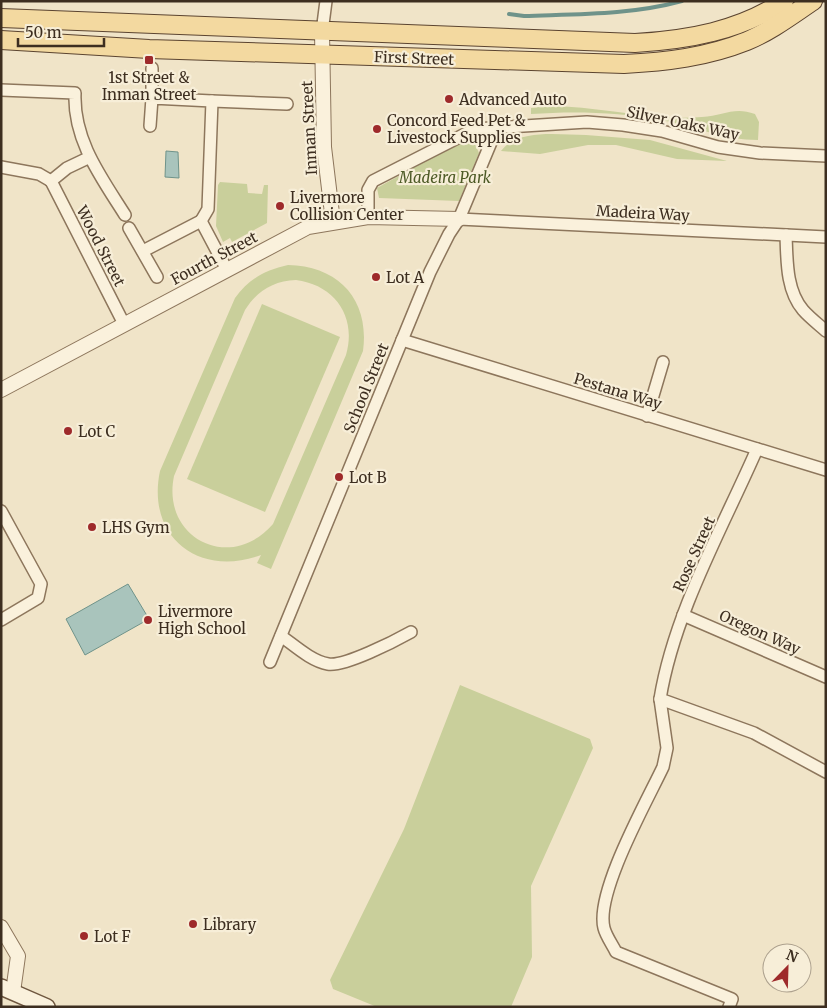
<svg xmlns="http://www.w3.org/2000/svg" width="827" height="1008" font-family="Merriweather,serif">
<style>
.green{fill:#c9cf9b;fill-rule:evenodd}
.water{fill:#a9c4bc;stroke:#6f938a}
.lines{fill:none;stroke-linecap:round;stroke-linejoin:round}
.stream{stroke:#6f938a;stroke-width:4}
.minor-casing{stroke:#8d765c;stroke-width:14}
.tertiary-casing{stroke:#8d765c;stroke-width:16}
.secondary-casing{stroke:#6f573f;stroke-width:18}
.primary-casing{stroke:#5b4430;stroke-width:20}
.minor{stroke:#faf1dc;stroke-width:11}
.tertiary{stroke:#faf1dc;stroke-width:14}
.secondary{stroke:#faf1dc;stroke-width:15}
.primary{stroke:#f3d9a0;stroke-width:18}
.poi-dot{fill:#9e2a2b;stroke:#f7eed8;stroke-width:2}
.labels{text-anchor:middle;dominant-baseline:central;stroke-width:4.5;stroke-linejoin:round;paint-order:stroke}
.street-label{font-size:15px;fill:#3d2e20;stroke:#f7eed8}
.poi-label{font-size:15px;fill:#3d2e20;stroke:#f7eed8;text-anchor:start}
.park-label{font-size:15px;font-style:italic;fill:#4d5a26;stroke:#f7eed8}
</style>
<rect width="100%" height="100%" fill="#f0e4c8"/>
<g class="green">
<path d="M548,106C599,106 651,121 702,117C723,116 734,106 755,114L759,122L758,140C724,140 694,126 661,120C618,112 574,111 531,114V108Z"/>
<path d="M586,135L650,140L727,161L677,159L616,145H588L540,154L501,151C518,128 560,135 586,135Z"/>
<path d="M467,141L475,144L479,153L459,201L379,198L377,188L460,142Z"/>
<path d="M220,182L247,184L248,193L262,194L264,185H268L267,223L232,242L230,238L223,242L216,226L218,185Z"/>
<path d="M288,265C339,266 370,300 363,351L271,569L257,563L261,555C199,578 146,537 160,471L235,298C249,279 265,270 288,265ZM296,280C335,285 357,317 346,355L273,524C231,573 161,539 174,476L245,310C257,291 273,281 296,280Z"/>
<path d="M262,304L340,337L265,512L187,479Z"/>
<path d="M460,685L590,739L593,748L531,886L532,957L511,1007H377L333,989L330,980L404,829Z"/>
</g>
<g class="water">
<path d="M166,151L178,152L179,178L165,177Z"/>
<path d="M128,584L149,619L85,655L66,619Z"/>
</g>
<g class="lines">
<path class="stream" d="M509,14L524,16C577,14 631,15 682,1"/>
<defs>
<g id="minor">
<path d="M322,32L326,1"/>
<path d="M1,90L75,93C73,140 101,177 125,215"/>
<path d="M152,98V68"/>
<path d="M212,101L287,104"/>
<path d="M150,126L152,98L212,101L208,209L201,221"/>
<path d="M1,167L39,174L51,181"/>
<path d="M51,181L124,324"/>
<path d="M51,181L67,168L88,158"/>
<path d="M368,217V190L373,181L475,129L587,122L623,125L662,131L718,147L760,153L826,156"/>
<path d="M459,219L826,237"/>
<path d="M129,228L157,277"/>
<path d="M786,235C787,260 786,290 803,310C809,317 818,324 826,331"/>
<path d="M143,251L201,221L227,270"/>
<path d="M402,340L826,470"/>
<path d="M647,416L663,362"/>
<path d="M757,449C722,529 674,613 660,699L754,733L826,772"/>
<path d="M1,511L41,584L38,598L1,620"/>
<path d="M683,615L826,677"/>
<path d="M281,636C294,645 311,661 328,664C344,667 395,641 411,632"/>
<path d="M270,662L430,272L449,234L459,219L497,128"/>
<path d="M660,699L667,748L663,767C647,801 595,893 604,928C606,936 612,944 616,952L732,999L729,1007"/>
</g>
<g id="tertiary">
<path d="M322,32L324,147L333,222"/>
<path d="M1,390L308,227L368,217L459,219"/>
<path d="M1,927L18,956L13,992"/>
</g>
<path id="secondary" d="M1,987L47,1007"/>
<g id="primary">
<path d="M1,18L635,43C687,40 740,31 784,1"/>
<path d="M1,40L149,49L624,64C666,62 707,57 747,41C771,31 792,15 813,1"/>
</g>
</defs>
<use href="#minor" class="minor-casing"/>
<use href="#tertiary" class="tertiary-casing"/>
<use href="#secondary" class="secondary-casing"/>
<use href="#primary" class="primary-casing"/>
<use href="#minor" class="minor"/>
<use href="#tertiary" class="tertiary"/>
<use href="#secondary" class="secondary"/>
<use href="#primary" class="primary"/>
</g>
<g class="poi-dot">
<rect x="144" y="55" width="10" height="10" rx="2.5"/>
<circle cx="449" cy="99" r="5"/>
<circle cx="377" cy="129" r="5"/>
<circle cx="280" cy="206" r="5"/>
<circle cx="376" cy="277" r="5"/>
<circle cx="68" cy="431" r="5"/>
<circle cx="339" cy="477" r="5"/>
<circle cx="92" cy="527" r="5"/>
<circle cx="148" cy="620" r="5"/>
<circle cx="193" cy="924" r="5"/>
<circle cx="84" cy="936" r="5"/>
</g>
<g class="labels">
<g class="street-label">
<text transform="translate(414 58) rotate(2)">First Street</text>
<text transform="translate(683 123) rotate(12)">Silver Oaks Way</text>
<text transform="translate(309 128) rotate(-93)">Inman Street</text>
<text transform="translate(643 213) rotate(3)">Madeira Way</text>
<text transform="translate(101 246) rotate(63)">Wood Street</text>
<text transform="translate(214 258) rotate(-28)">Fourth Street</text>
<text transform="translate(366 388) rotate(-68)">School Street</text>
<text transform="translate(618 391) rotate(17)">Pestana Way</text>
<text transform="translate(694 554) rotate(-66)">Rose Street</text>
<text transform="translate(760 632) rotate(24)">Oregon Way</text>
</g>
<g class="poi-label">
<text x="149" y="77" text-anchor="middle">1st Street &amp;<tspan x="149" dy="17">Inman Street</tspan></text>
<text x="459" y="99">Advanced Auto</text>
<text x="387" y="120">Concord Feed Pet &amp;<tspan x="387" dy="17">Livestock Supplies</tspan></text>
<text x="290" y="197">Livermore<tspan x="290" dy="17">Collision Center</tspan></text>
<text x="386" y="277">Lot A</text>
<text x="78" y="431">Lot C</text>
<text x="349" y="477">Lot B</text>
<text x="102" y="527">LHS Gym</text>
<text x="158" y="611">Livermore<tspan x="158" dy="17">High School</tspan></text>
<text x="203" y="924">Library</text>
<text x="94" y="936">Lot F</text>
</g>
<g class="park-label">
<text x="445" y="177">Madeira Park</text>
</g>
</g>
<rect width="827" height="1008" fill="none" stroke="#3d2e20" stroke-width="5"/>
<g transform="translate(787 968) rotate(23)"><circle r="24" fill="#f7eed8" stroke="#ada18e"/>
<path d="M0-4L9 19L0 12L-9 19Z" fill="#9e2a2b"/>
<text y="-8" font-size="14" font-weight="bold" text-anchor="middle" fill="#3d2e20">N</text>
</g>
<path d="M18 38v8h86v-8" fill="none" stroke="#3d2e20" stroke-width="2.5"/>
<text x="25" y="38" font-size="15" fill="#3d2e20" stroke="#f7eed8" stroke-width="4" paint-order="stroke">50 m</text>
</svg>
